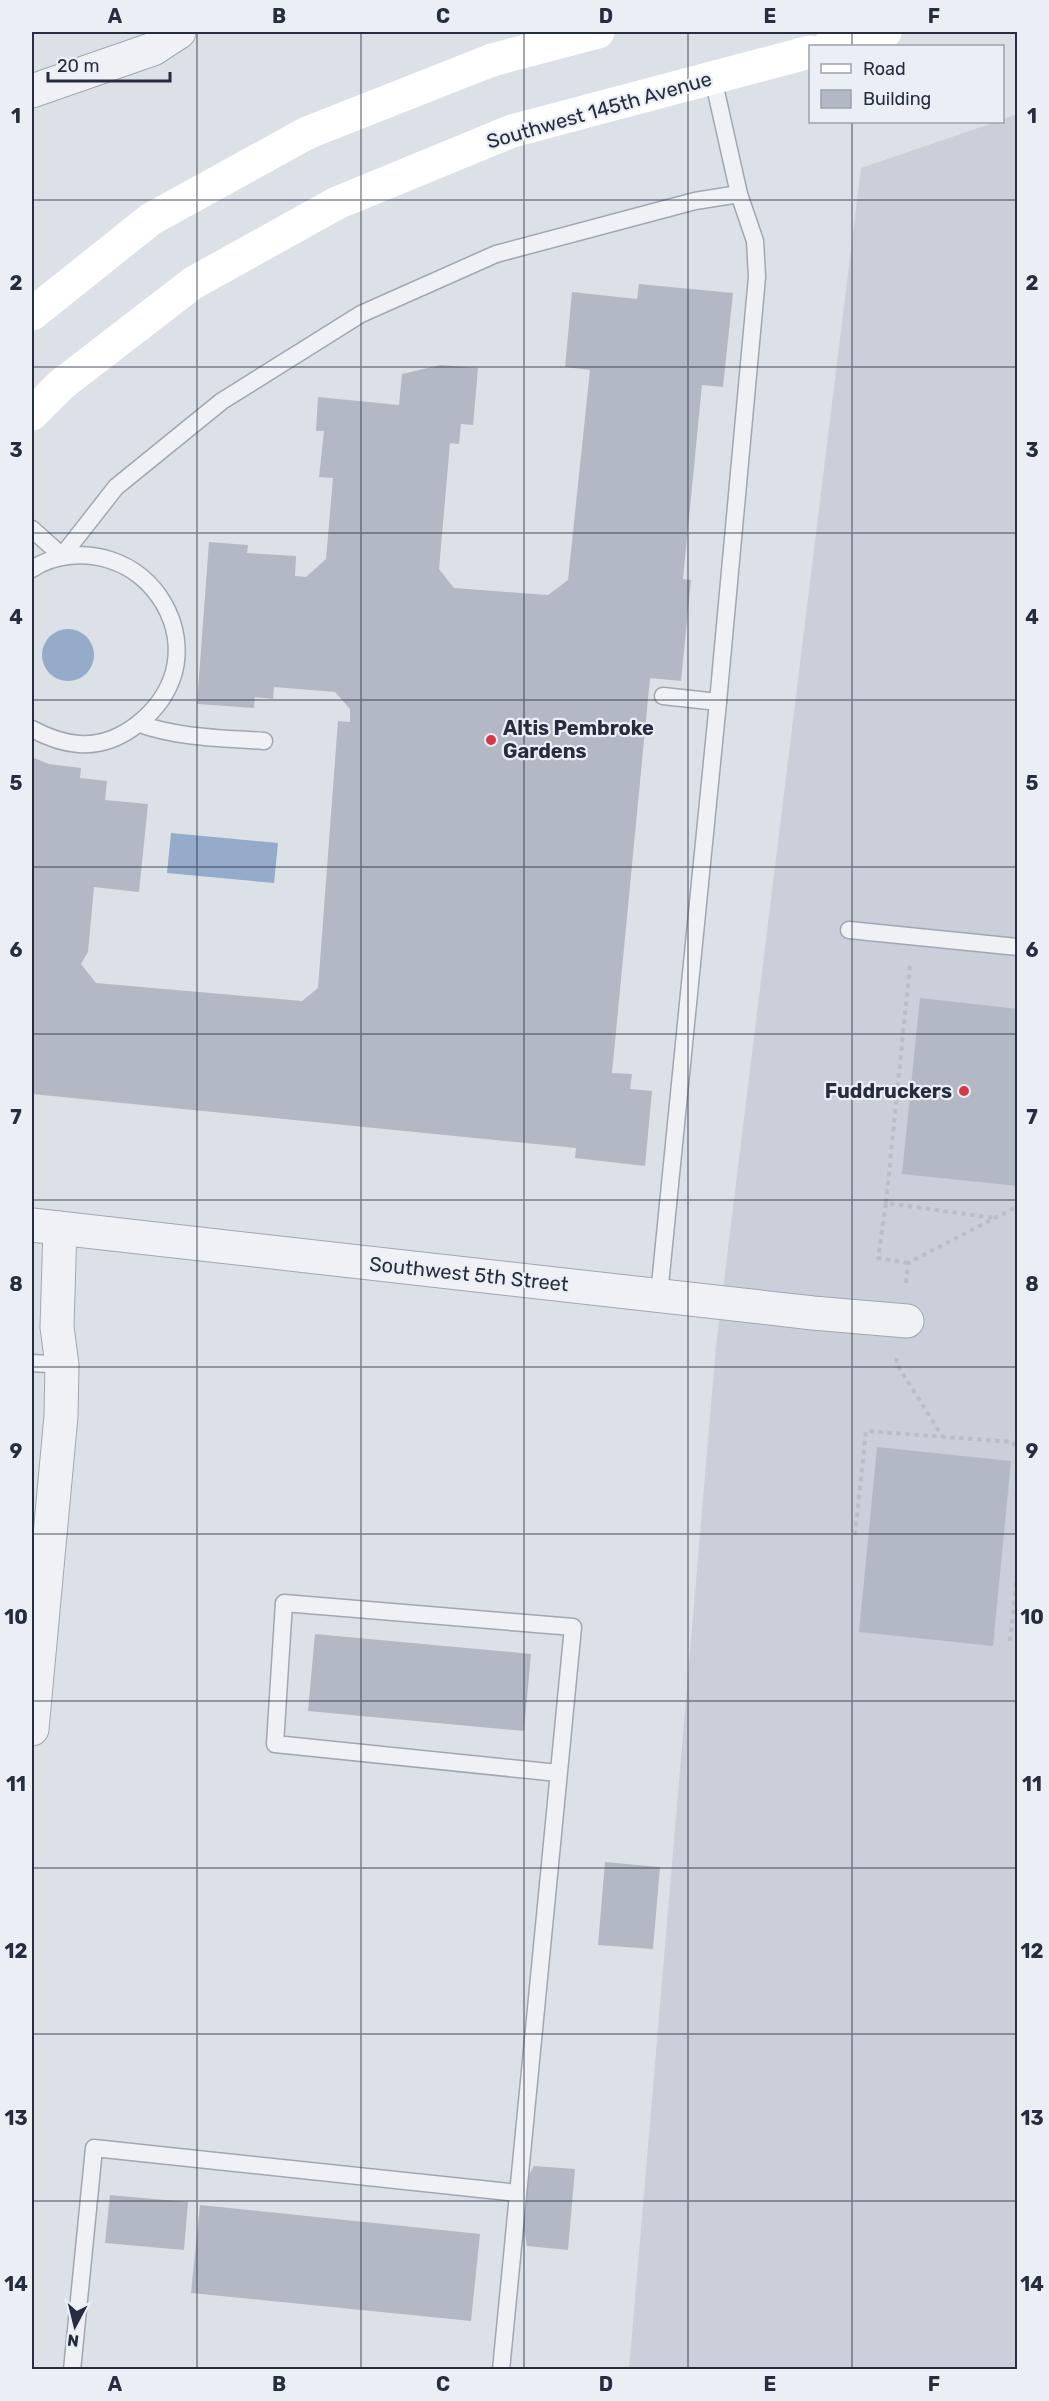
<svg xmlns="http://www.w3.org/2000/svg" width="1049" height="2401" font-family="Rubik,sans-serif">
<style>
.built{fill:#cacfd9}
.water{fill:#94abca}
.building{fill:#b3b9c4}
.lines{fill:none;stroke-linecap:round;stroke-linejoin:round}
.lane-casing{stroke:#a1a7b1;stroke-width:19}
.street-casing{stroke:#a1a7b1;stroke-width:35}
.path{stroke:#babec5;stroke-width:4;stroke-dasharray:4.5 4.5;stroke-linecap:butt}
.lane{stroke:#eff1f5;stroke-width:16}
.street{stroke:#eff1f5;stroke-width:33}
.secondary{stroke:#fff;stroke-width:33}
.grid{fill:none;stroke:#252d3e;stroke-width:1.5;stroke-opacity:0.55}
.poi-dot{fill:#d63846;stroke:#ebeff5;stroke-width:2}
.labels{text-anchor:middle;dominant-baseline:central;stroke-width:4.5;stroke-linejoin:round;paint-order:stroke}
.street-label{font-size:20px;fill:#252d3e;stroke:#ebeff5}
.poi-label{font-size:20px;font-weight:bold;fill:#252d3e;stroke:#ebeff5;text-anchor:start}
.neatline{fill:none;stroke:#252d3e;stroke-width:2}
.grid-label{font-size:20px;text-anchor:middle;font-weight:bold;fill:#252d3e}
</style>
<rect width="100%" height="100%" fill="#dce0e7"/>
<path class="built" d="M1017,114V2369L629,2370L716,1346L861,168L996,122H1002L1003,119Z"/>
<g class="water">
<circle cx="68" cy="655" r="26"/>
<path d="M171,833L278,843L274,883L167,873Z"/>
</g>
<g class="building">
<path d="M639,284L733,293L723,387L702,385L683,579L691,580L681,681L650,678L612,1073L632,1074L630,1089L652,1091L645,1166L575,1158L576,1148L32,1094V772L34,758L49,764L81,768L80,778L107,781L105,800L148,804L139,892L94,887L88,952L81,964L96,983L302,1001L318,988L338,721L350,722V709L335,692L274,687L273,699L255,697L254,708L197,704L209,542L248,545L247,553L296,556L295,576L306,577L326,559L333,478L319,477L324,431H316L318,397L399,405L402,374L441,365L478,368L473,425L461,424L459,444L450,443L439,569L454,588L548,595L568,580L590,370L565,367L572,292L637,299Z"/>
<path d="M920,998L1018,1009V1186L902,1174Z"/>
<path d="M877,1447L1011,1461L993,1646L859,1632Z"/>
<path d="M315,1634L531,1654L524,1731L308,1711Z"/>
<path d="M605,1862L660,1867L653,1949L598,1945Z"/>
<path d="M534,2166L575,2169L568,2250L527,2246L518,2193Z"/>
<path d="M110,2195L188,2202L184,2250L105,2243Z"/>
<path d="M200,2205L480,2234L471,2321L191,2293Z"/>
</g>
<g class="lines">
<defs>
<g id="lane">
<path d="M713,78L739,194"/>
<path d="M32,529L62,556L116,487L222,401L361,314L496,254L695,201L739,194L755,241L757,277L718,702L659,1295"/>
<path d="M32,569C55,554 84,552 110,560C156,574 186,625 174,672C163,711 121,747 79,744C62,743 47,737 32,729"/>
<path d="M663,696L718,702"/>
<path d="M140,724C179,738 222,738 264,741"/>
<path d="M849,930L1018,947"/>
<path d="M32,1363L62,1365"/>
<path d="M72,2370L94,2148L518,2193"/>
<path d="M501,2370L573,1627L284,1603L275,1744L558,1773"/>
</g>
<g id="street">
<path d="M32,91L153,49L179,32"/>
<path d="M32,1225L813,1313L907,1321"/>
<path d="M32,1729L61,1416L62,1365L57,1327L60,1228"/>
</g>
</defs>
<use href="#lane" class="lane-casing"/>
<use href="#street" class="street-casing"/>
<g class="path">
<path d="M886,1203L910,965"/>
<path d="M908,1263L878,1258L886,1203L994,1218"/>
<path d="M906,1283L908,1263L1018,1206"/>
<path d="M897,1358L896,1363L942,1436"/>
<path d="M855,1535L866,1431L1013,1442L1018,1451"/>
<path d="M1010,1641L1018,1566"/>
</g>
<use href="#lane" class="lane"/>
<use href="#street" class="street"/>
<g class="secondary">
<path d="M829,46L885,32"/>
<path d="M32,314L151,219L307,133L492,60L598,32"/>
<path d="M32,414L62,384L193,283L337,203L512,131L810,52"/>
</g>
</g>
<path class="grid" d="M197,32V2370M361,32V2370M524,32V2370M688,32V2370M852,32V46M852,122V2370M32,200H1018M32,367H1018M32,533H1018M32,700H1018M32,867H1018M32,1034H1018M32,1200H1018M32,1367H1018M32,1534H1018M32,1701H1018M32,1868H1018M32,2034H1018M32,2201H1018"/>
<g class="poi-dot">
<circle cx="491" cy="740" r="6"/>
<circle cx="964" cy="1091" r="6"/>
</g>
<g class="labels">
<g class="street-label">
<text transform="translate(599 110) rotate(-16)">Southwest 145th Avenue</text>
<text transform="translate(469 1274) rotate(6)">Southwest 5th Street</text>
</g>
<g class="poi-label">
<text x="503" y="728">Altis Pembroke<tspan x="503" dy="23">Gardens</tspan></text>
<text x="952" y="1091" text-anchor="end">Fuddruckers</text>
</g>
</g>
<rect width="1049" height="2401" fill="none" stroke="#ebeff5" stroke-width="66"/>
<rect x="809" y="45" width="195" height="78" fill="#ebeff5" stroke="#9ca1ac" stroke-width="1.5"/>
<rect x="821" y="64" width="30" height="9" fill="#ffffff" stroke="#9ca1ac" stroke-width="1.5"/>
<text x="863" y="75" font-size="18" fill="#252d3e">Road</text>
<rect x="821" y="90" width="30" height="18" fill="#b3b9c4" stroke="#9ca1ac" stroke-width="1.5"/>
<text x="863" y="105" font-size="18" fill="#252d3e">Building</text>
<g transform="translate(75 2326) rotate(187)" stroke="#ebeff5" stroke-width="4.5" paint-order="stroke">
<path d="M0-4.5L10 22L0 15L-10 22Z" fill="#252d3e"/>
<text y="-9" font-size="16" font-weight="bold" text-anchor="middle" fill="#252d3e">N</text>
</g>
<path d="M48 72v9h122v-9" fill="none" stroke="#252d3e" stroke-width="3"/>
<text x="57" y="72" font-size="18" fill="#252d3e" stroke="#ebeff5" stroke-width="4.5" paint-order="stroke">20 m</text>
<rect x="33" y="33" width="983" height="2335" class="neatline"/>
<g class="grid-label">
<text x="115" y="23">A</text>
<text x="279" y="23">B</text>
<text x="443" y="23">C</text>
<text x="606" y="23">D</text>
<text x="770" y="23">E</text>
<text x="934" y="23">F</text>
<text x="16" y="123">1</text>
<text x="1032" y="123">1</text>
<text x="16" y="290">2</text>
<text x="1032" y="290">2</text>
<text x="16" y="457">3</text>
<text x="1032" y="457">3</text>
<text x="16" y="624">4</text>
<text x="1032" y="624">4</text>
<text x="16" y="790">5</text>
<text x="1032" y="790">5</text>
<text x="16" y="957">6</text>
<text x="1032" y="957">6</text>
<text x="16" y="1124">7</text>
<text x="1032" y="1124">7</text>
<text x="16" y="1291">8</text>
<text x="1032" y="1291">8</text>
<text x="16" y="1458">9</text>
<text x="1032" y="1458">9</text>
<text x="16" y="1624">10</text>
<text x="1032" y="1624">10</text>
<text x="16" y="1791">11</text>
<text x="1032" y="1791">11</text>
<text x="16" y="1958">12</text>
<text x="1032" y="1958">12</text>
<text x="16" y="2125">13</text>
<text x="1032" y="2125">13</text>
<text x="16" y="2291">14</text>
<text x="1032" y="2291">14</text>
<text x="115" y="2391">A</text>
<text x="279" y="2391">B</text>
<text x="443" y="2391">C</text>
<text x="606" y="2391">D</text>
<text x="770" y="2391">E</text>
<text x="934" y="2391">F</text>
</g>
</svg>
